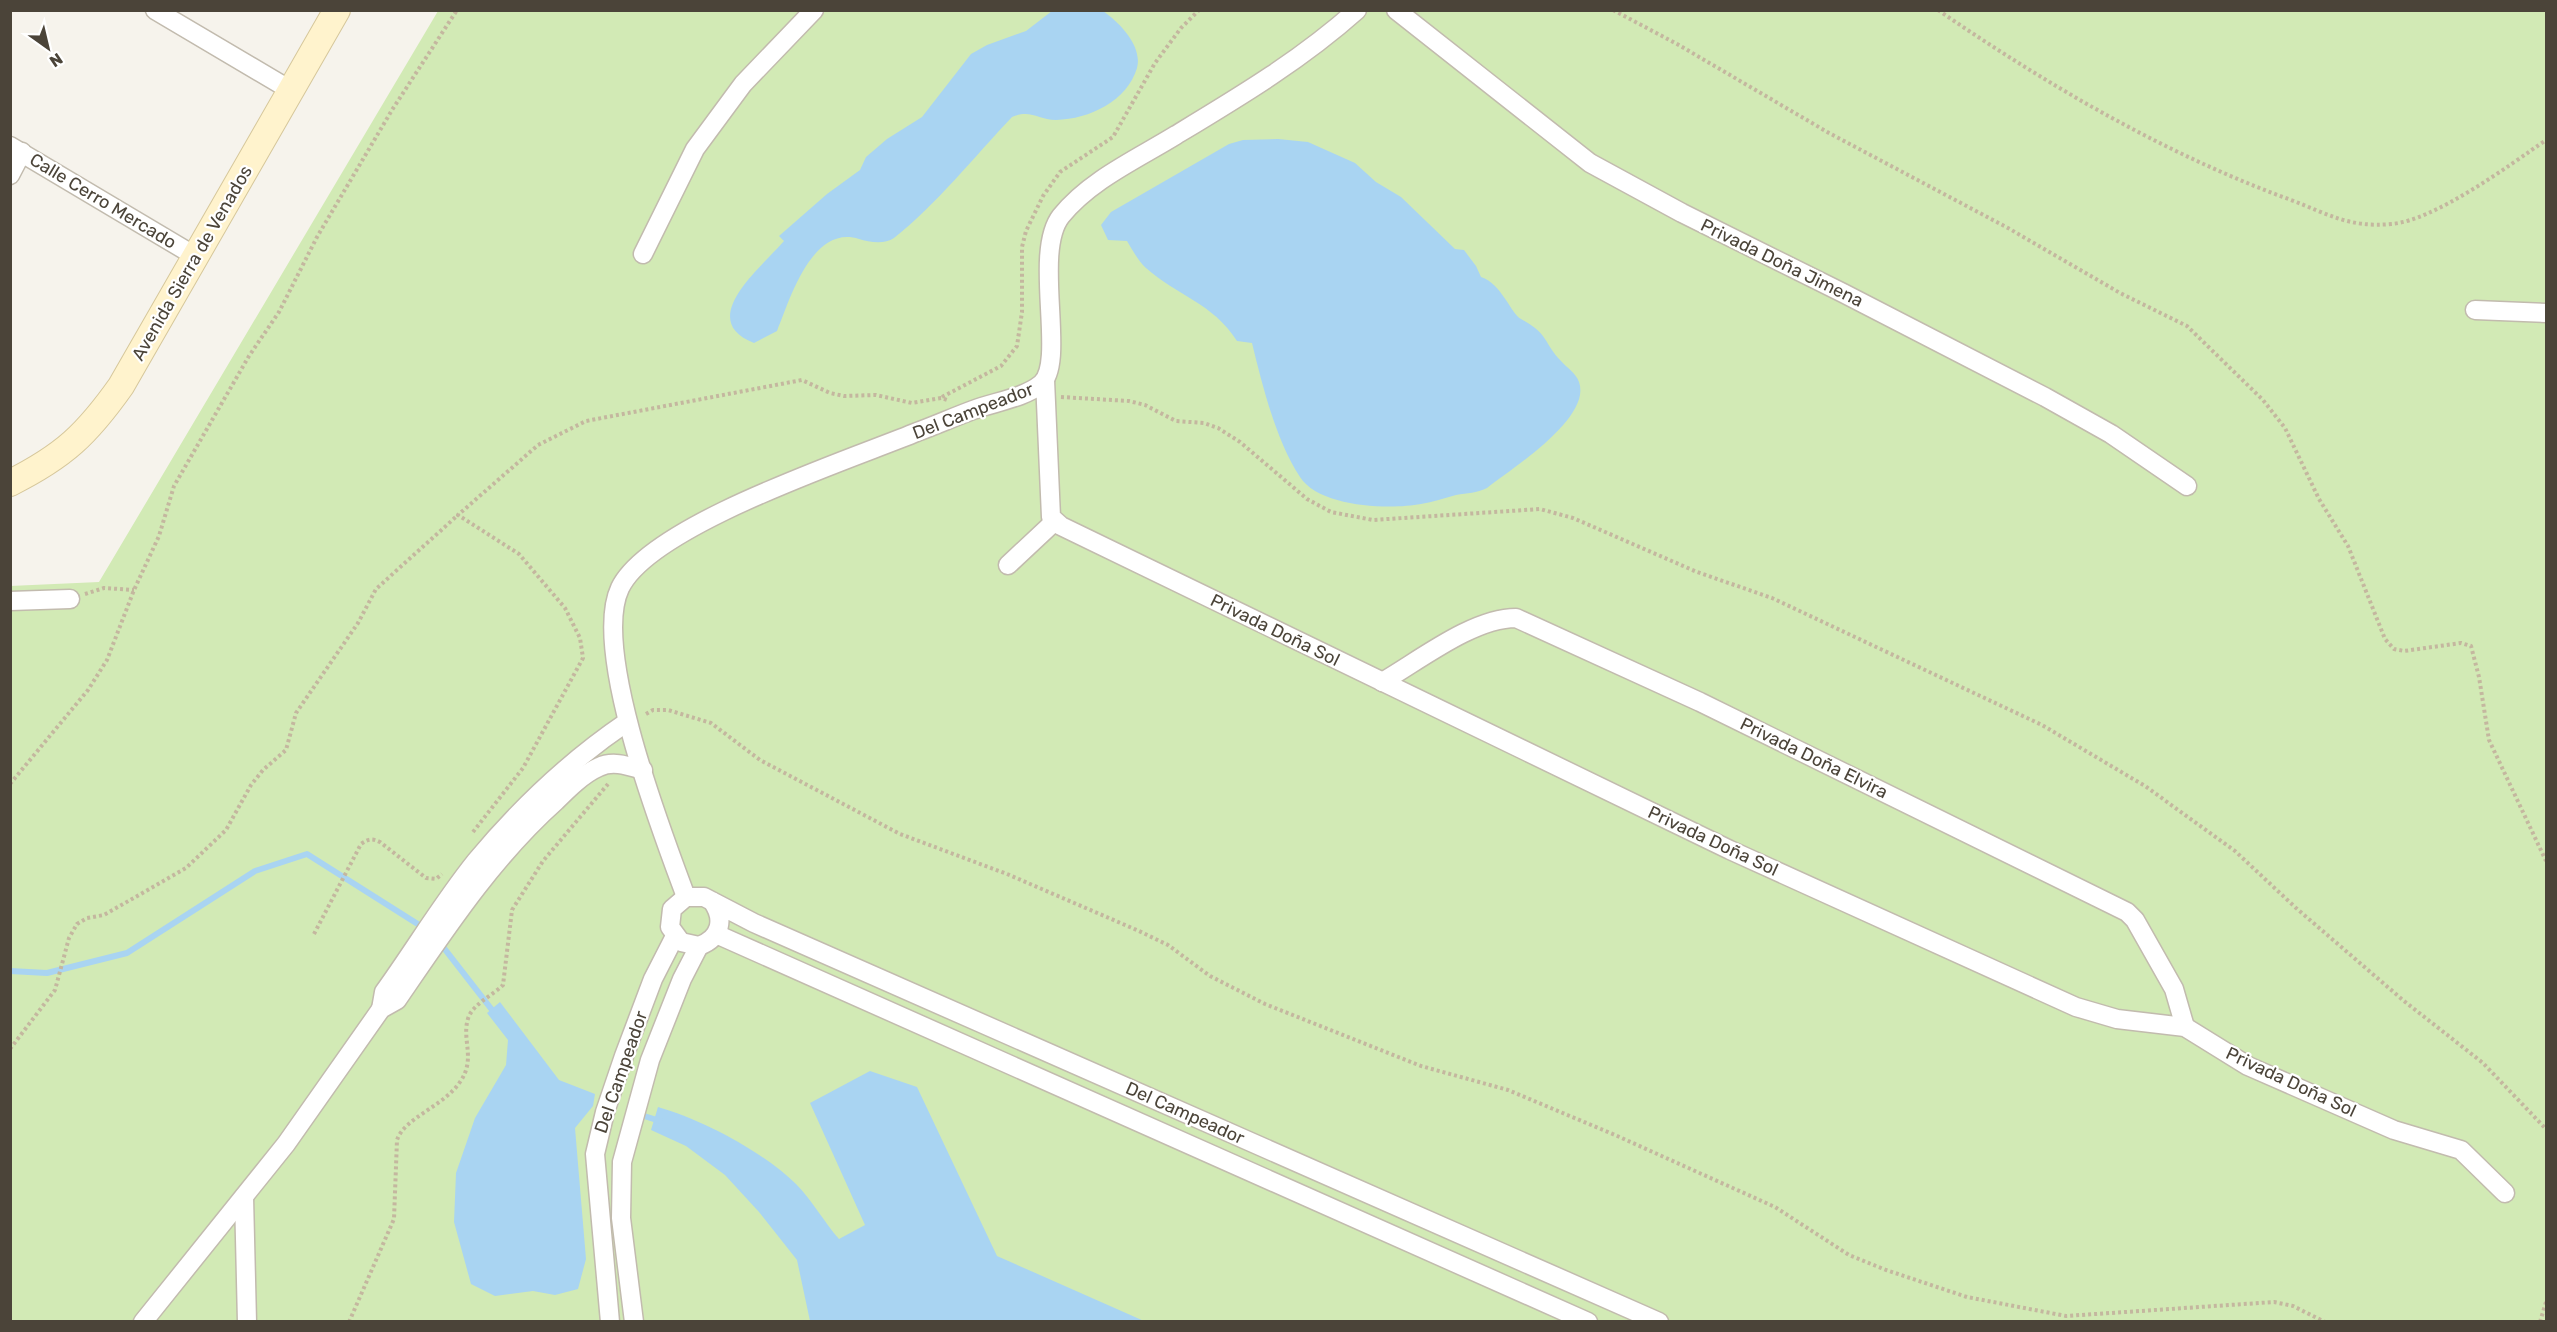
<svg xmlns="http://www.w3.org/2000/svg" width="2557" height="1332" font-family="Rubik,sans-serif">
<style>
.green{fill:#d2eab5}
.water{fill:#a9d4f2}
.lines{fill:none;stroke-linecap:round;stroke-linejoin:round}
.stream{stroke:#a9d4f2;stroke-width:6}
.street-casing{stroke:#c2bbae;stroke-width:21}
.secondary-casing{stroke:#d6c79b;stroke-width:28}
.path{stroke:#c4b79f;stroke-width:4;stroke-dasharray:3 3;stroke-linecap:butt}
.street{stroke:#fff;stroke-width:18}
.secondary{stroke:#fff3cd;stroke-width:26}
.labels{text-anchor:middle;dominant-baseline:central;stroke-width:4.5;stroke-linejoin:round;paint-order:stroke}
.street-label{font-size:18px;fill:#4b4439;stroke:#fff}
</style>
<rect width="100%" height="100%" fill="#f6f3ec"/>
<path class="green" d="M438,11H2546V1321H11L10,586L99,582Z"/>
<g class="water">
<path d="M1052,11H1103C1119,22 1143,46 1137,68C1127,101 1090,119 1056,120C1038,120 1031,109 1012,117C975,156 935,206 894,238C884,245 869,242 859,239C812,224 790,299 777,331L754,343C694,320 763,266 784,241L779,236L827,194L860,170L866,157L887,139L922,117L971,54L987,45L1026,31Z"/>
<path d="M1278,139L1308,142L1355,163L1376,182L1401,197L1455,249L1464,250L1476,266L1481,277C1502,284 1511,314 1521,319C1549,334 1543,342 1561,361C1567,368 1576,373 1579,382C1592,418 1511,469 1487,488C1476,493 1468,493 1456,495C1444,498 1433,502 1421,504C1389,510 1319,507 1300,477C1276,441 1262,384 1252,343L1237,341C1213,303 1176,295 1146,268C1138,261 1132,249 1127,241L1108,240L1101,225L1111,212L1229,144L1243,140Z"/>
<path d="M500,1002L559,1080L595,1094L593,1106L575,1128L586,1259L578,1289L555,1295L533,1291L495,1296L471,1284L454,1222L456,1173L475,1118L506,1065L508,1040L487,1013Z"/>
<path d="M870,1071L917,1087L997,1256L1144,1321H810L797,1260L759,1212L725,1175L686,1146L651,1130L658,1107C703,1120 762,1151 796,1184C812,1200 824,1222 839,1239L865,1225L810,1103Z"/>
</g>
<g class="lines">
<g class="stream">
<path d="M440,943L496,1015"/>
<path d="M10,971L47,973L127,953L255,871L307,854L424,928"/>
<path d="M641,1115L660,1121"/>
</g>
<defs>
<g id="street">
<path d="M155,10L292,91"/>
<path d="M1396,10L1590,163L1682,213L1843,293L2045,397L2111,434L2187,486"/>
<path d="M10,146L195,256"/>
<path d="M10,175L22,152"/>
<path d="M643,254L695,149L743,84L814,10"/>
<path d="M2475,310L2546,313"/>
<path d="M1045,380L1051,517L1061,526L1730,850L2076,1007L2117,1019L2185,1027L2248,1066L2394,1130L2461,1150L2505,1193"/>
<path d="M1008,565L1054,522"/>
<path d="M10,601L70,599"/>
<path d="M1382,682C1420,660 1473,618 1516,618L1700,702L2127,912L2135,920L2174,989L2185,1027"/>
<path d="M686,897C662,832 591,649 620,588C650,525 849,460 917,432C936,425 954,417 973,410C994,402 1024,398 1041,384C1067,362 1032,253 1061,216C1090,180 1137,159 1176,135C1239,97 1301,60 1357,10"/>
<path d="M712,901C725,919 721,938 699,946L681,942L670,927L672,909L686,897H704L754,923L1659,1322"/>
<path d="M716,934L1588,1322"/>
<path d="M381,1009L384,992C415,949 443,902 476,861C520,808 571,760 627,722"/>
<path d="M244,1197L247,1322"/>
<path d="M143,1322L286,1144L381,1009L397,1000C445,930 492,858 556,801C568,789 583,774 599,767C613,760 629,766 643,770"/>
<path d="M610,1322L595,1154L605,1112L624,1056L653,979L675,936"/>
<path d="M634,1322L621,1218L622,1162L650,1060L682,979L699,946"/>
</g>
<path id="secondary" d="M10,483C64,456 87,434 121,386L337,10"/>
</defs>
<use href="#street" class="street-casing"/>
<use href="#secondary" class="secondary-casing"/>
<g class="path">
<path d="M1613,10L1677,44L1829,133L2008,228L2120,293L2187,326L2263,400L2285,428L2319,499L2348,546L2385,639L2394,649L2404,651L2461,643L2471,646L2479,677L2489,740L2546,861"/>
<path d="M1938,10C2049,86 2165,154 2291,200C2328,214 2349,228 2391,224C2434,221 2510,165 2546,140"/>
<path d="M942,397L1001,366L1017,346L1022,312V247L1026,231L1043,196L1060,172L1113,137L1155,63L1181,28L1199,10"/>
<path d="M1061,397L1129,401L1145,405L1176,421L1204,423L1218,428L1240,442L1307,499L1331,512L1373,520L1540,509L1573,518L1697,572L1772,598L2042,725L2145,786L2235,851L2296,908L2404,1001L2483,1063L2546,1129"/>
<path d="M85,594L104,588L134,590"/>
<path d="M646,714L653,710H668L711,723L760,760L900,834L1007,874L1139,931L1168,945L1210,976L1265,1004L1421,1066L1508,1090L1615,1135L1775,1207L1849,1255L1886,1270L1967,1297L2066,1316L2274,1302L2293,1306L2325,1322"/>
<path d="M10,784L88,690L107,660L134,590L159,536L174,486L249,356L279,312L317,237L392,110L457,10"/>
<path d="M473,832L523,768L583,658L580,638L565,608L519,554L458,515L538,445L586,421L802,380L830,393L844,396L876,395L912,403L941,398L947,400"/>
<path d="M314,934L361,844C368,839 372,838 380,842L426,878L436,879L442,874"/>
<path d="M10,1049L55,990L69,938L77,924L87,918L104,915L186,868L226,830L251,785L263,770L286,750L296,713L358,623L376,589L458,515"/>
<path d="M349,1322L394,1219L397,1140C404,1118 444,1106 460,1082C477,1058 460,1038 469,1016C475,1003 493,995 503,985L512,910L543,861L608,784"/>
<path d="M2540,1322L2546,1302"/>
</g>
<use href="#street" class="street"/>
<use href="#secondary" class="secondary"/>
</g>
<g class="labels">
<g class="street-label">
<text transform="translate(103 201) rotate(31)">Calle Cerro Mercado</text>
<text transform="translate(192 263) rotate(-60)">Avenida Sierra de Venados</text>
<text transform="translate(1782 263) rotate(26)">Privada Doña Jimena</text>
<text transform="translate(973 411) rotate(-21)">Del Campeador</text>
<text transform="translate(1275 630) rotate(26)">Privada Doña Sol</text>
<text transform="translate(1814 758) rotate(26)">Privada Doña Elvira</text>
<text transform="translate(1713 841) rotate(25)">Privada Doña Sol</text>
<text transform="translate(621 1072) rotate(-71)">Del Campeador</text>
<text transform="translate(2291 1082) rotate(25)">Privada Doña Sol</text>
<text transform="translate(1185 1113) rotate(24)">Del Campeador</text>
</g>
</g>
<rect width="2557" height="1332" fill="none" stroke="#4b4439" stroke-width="24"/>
<g transform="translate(48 48) rotate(146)" stroke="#ffffff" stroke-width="4.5" paint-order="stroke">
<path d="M0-4.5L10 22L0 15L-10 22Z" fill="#4b4439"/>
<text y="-9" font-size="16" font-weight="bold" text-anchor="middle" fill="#4b4439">N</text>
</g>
</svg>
